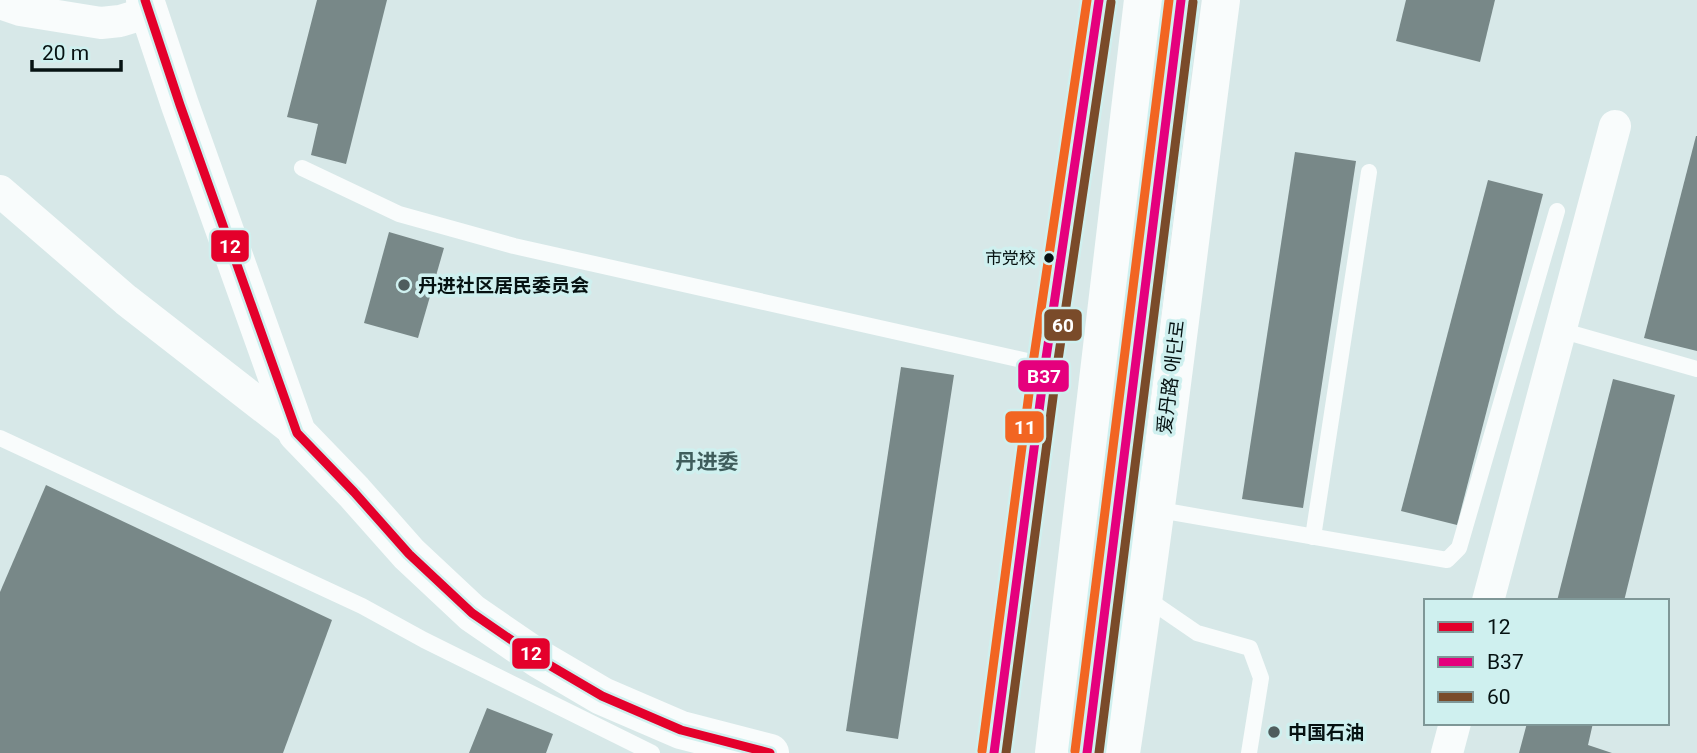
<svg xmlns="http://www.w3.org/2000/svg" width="1697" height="753" font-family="Roboto,'Noto Sans SC','Noto Sans KR',sans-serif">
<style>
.building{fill:#788888}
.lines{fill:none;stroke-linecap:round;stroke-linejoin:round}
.lane{stroke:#f9fcfc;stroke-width:16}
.street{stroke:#f9fcfc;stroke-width:32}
.secondary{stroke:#f9fcfc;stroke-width:38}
.bus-1-casing{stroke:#cff0ef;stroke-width:14}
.bus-2-casing{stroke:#cff0ef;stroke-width:14}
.bus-3-casing{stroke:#cff0ef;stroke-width:14}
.bus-4-casing{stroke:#cff0ef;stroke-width:14}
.bus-1{stroke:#e4002b;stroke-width:9}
.bus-2{stroke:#e5007d;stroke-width:9}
.bus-3{stroke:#7a4b2a;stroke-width:9}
.bus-4{stroke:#f26522;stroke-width:9}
.bus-dot{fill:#061212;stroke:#cff0ef;stroke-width:2.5}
.poi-dot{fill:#4f5d5d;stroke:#cff0ef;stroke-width:2.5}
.labels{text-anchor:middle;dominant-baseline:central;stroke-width:7;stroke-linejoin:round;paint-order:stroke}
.bus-label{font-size:17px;fill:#061212;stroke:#cff0ef;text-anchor:end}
.poi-label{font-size:19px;font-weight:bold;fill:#061212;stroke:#cff0ef;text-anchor:start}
.street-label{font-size:19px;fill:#061212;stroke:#cff0ef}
.neighbourhood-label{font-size:21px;font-weight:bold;fill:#3f5d5c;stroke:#cff0ef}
.line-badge{stroke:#cff0ef;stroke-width:2.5}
.badge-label{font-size:19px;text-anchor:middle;font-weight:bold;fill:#fff}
</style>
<rect width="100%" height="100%" fill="#d7e8e8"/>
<g class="building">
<path d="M317,0H387L346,164L311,155L318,124L287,117Z"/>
<path d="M1406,0H1495L1480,62L1396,41Z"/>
<path d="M1696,136H1697V351L1644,338Z"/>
<path d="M1295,152L1356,161L1303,508L1242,499Z"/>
<path d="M1488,180L1543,194L1457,525L1401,511Z"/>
<path d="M389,232L444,248L418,338L364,323Z"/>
<path d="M901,367L954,375L898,739L846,731Z"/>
<path d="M1613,379L1675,395L1624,601H1557Z"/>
<path d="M46,485L332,620L283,753H0V592Z"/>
<path d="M487,708L553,734L546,753H469Z"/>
<path d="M1527,723H1593L1588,745L1612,753H1519Z"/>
</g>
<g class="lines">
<g class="lane">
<path d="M302,168L399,214L514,246L1045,365"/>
<path d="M1560,330L1697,369"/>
<path d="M0,438L362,606L424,640L652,753"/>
<path d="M1154,509L1447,560L1459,548L1557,211"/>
<path d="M1313,537L1369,172"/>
<path d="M1146,598L1197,633L1250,648L1261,678L1249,753"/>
</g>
<g class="street">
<path d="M0,3L20,10L101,23L120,21L150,12"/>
<path d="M0,191L126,300L297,433"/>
<path d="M1488,601L1615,126"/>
<path d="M994,753L1045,365L1099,0"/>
<path d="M1447,753L1455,723"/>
</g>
<g class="secondary">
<path d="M145,0L180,105L297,433L354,492L409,554L472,613L539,659L602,696L681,730L770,753"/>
<path d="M1054,753L1143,0"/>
<path d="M1087,753L1181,0"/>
<path d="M1121,753C1159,503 1188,251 1221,0"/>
</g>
<defs>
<path id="bus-1" d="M145,0L180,105L297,433L354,492L409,554L472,613L539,659L602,696L681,730L770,753"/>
<g id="bus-2">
<path d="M994,753L1045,365L1099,0"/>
<path d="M1087,753L1181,0"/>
</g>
<g id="bus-3">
<path d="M1006,753L1057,367L1111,2"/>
<path d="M1099,753L1193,2"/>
</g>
<g id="bus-4">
<path d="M982,751L1033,363L1087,0"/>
<path d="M1075,751L1169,0"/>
</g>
</defs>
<use href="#bus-1" class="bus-1-casing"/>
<use href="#bus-2" class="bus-2-casing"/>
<use href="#bus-3" class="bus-3-casing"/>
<use href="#bus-4" class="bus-4-casing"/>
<use href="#bus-1" class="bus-1"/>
<use href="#bus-2" class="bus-2"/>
<use href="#bus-3" class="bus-3"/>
<use href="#bus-4" class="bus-4"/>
</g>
<circle class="bus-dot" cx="1049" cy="258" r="6"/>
<g class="poi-dot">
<circle cx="404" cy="285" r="7"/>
<circle cx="1274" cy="732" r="7"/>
</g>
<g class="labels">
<g class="bus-label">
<text x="1036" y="258">市党校</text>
</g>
<g class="poi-label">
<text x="418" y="285">丹进社区居民委员会</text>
<text x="1288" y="732">中国石油</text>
</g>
<g class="street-label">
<text transform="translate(1171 377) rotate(-83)">爱丹路 애단로</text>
</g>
<g class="neighbourhood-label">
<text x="707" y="462">丹进委</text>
</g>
</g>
<g class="line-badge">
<rect x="210" y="229" width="40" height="34" rx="7" fill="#e4002b"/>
<rect x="1043" y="308" width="40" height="34" rx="7" fill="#7a4b2a"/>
<rect x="1017" y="359" width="53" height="34" rx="7" fill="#e5007d"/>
<rect x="1004" y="410" width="41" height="34" rx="7" fill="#f26522"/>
<rect x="511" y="637" width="40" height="33" rx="7" fill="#e4002b"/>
</g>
<g class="badge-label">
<text x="230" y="253">12</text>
<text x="1063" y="332">60</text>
<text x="1044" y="383">B37</text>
<text x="1025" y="434">11</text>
<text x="531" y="660">12</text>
</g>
<rect x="1424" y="599" width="245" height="126" fill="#cff0ef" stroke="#7f9797" stroke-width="2"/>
<rect x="1438" y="622" width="35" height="10" fill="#e4002b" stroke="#7f9797" stroke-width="2"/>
<text x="1487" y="634" font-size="21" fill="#061212">12</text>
<rect x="1438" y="657" width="35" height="10" fill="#e5007d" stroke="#7f9797" stroke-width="2"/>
<text x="1487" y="669" font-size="21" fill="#061212">B37</text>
<rect x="1438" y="692" width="35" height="10" fill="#7a4b2a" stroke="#7f9797" stroke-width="2"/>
<text x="1487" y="704" font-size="21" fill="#061212">60</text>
<path d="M32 60v10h89v-10" fill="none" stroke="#061212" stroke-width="3.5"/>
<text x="42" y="60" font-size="21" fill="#061212" stroke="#cff0ef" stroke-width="5" paint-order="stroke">20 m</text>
</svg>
